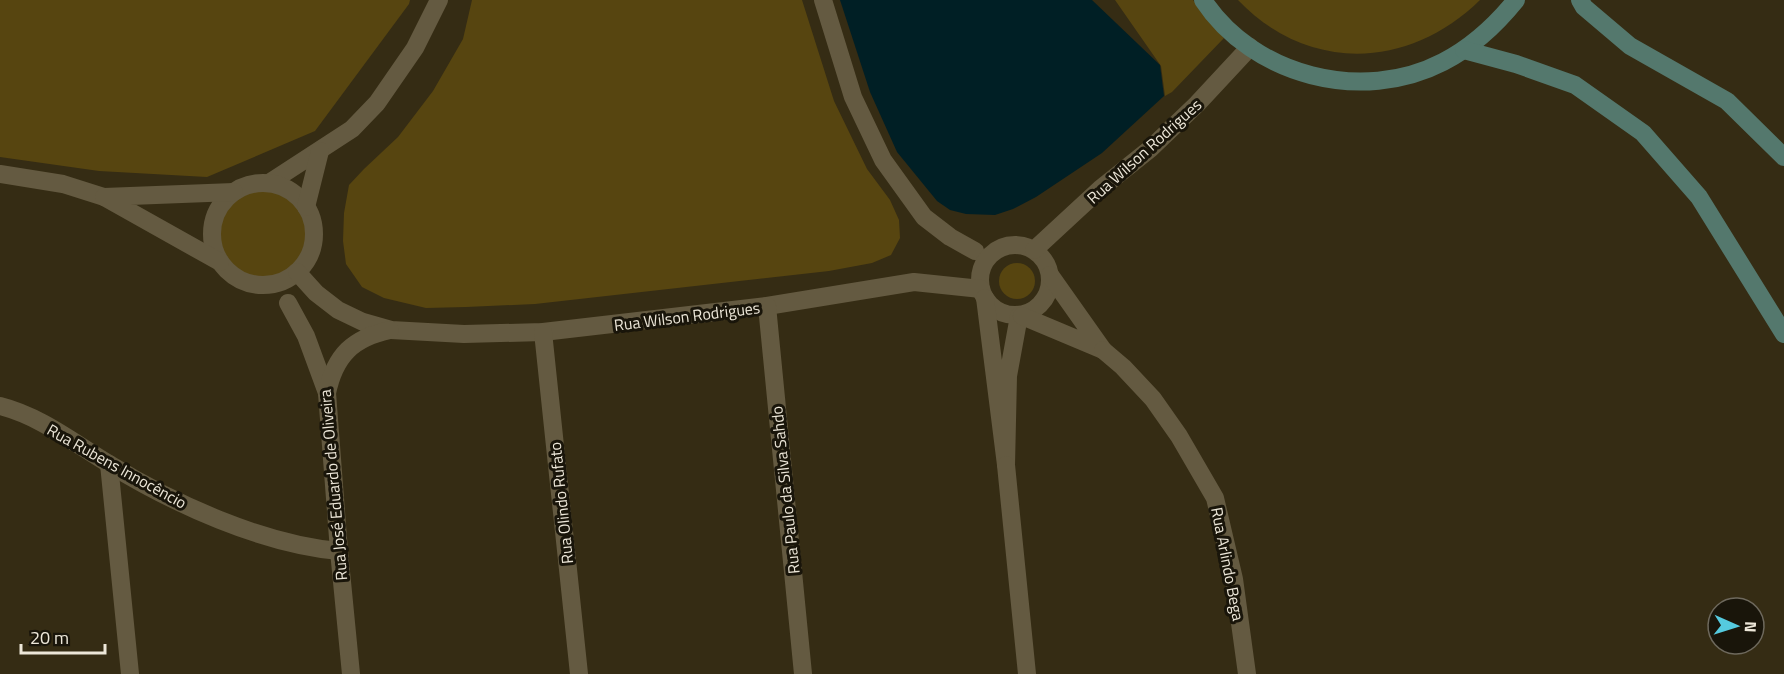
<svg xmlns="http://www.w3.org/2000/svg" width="1784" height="674" font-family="'Titillium Web',sans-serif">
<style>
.green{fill:#574510}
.water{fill:#001f25}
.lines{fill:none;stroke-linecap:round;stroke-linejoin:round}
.street{stroke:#645a41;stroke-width:18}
.secondary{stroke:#54786d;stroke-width:18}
.labels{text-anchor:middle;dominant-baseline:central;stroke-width:6;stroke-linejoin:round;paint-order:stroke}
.street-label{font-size:16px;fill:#ede7d9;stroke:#19150a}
</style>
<rect width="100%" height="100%" fill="#352c14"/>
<g class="green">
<path d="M0,0H410L409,4L315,131L207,177L99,171L0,157Z"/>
<path d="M472,0H802L834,101L867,169L890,200L899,220L900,238L891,255L872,263L829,271L535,304L466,307L426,308L384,298L362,287L346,264L343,241L344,213L349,185L364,169L398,137L433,91L463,39Z"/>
<path d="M1115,0H1193L1224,38L1172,92L1165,96L1161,66Z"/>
<path d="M1238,0H1480C1409,70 1307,73 1238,0Z"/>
<circle cx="263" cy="234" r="43"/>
<circle cx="1017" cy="281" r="18"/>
</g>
<path class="water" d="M840,0H1092L1160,65L1164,96L1102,153L1036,197L1013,209L995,215L966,214L950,210L937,201L897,152L870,92Z"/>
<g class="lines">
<g class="street">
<path d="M823,0L853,97L883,160L924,217L950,237L975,251"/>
<path d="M0,174L63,184L104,197"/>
<path d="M269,183L352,129L377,103L415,48L439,0"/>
<circle cx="263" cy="234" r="51"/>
<path d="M306,207L320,151"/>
<circle cx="1015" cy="280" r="35"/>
<path d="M1034,250L1100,189L1150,149L1197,104L1250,47"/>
<path d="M220,262L104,197L234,192"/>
<path d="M297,272L316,293L338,310L363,322L391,330L464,334L543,332L767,306L914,282L981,289"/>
<path d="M985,298L1006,465L1008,376L1019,316"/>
<path d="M288,303L306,336L327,393L339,551L351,674"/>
<path d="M767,306L803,674"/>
<path d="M1022,316L1103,350L1050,275"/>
<path d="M543,332L579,674"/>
<path d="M1103,350L1123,367L1153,399L1179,436L1215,498L1234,579L1247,674"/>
<path d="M327,393C335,355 353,338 390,330"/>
<path d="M0,406C40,416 74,443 109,464C174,504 262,544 339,551"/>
<path d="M109,464L130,674"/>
<path d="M1006,465L1027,674"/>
</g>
<g class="secondary">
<path d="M1203,0C1253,76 1362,104 1443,62C1472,47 1495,26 1516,0"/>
<path d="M1580,0L1584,7L1630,46L1727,101L1784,157"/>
<path d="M1464,50L1516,64L1575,85L1643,133L1699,197L1784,334"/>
</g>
</g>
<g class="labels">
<g class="street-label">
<text transform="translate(1144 151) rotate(-42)">Rua Wilson Rodrigues</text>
<text transform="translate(687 316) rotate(-7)">Rua Wilson Rodrigues</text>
<text transform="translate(117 466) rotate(29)">Rua Rubens Innocêncio</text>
<text transform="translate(333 485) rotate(-95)">Rua José Eduardo de Oliveira</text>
<text transform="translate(785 490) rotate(-96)">Rua Paulo da Silva Sahdo</text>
<text transform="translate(561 503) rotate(-96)">Rua Olindo Rufato</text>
<text transform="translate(1228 564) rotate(79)">Rua Arlindo Bega</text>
</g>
</g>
<g transform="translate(1736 626) rotate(93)"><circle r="28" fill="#19150a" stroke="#6e695d" stroke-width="1.5"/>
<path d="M0-4.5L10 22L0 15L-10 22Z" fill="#55cadf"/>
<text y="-9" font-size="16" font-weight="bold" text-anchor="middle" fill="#ede7d9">N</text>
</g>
<path d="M21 644v9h84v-9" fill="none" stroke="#ede7d9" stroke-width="3"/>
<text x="30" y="644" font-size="18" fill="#ede7d9" stroke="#19150a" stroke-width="4.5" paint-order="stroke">20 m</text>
</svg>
